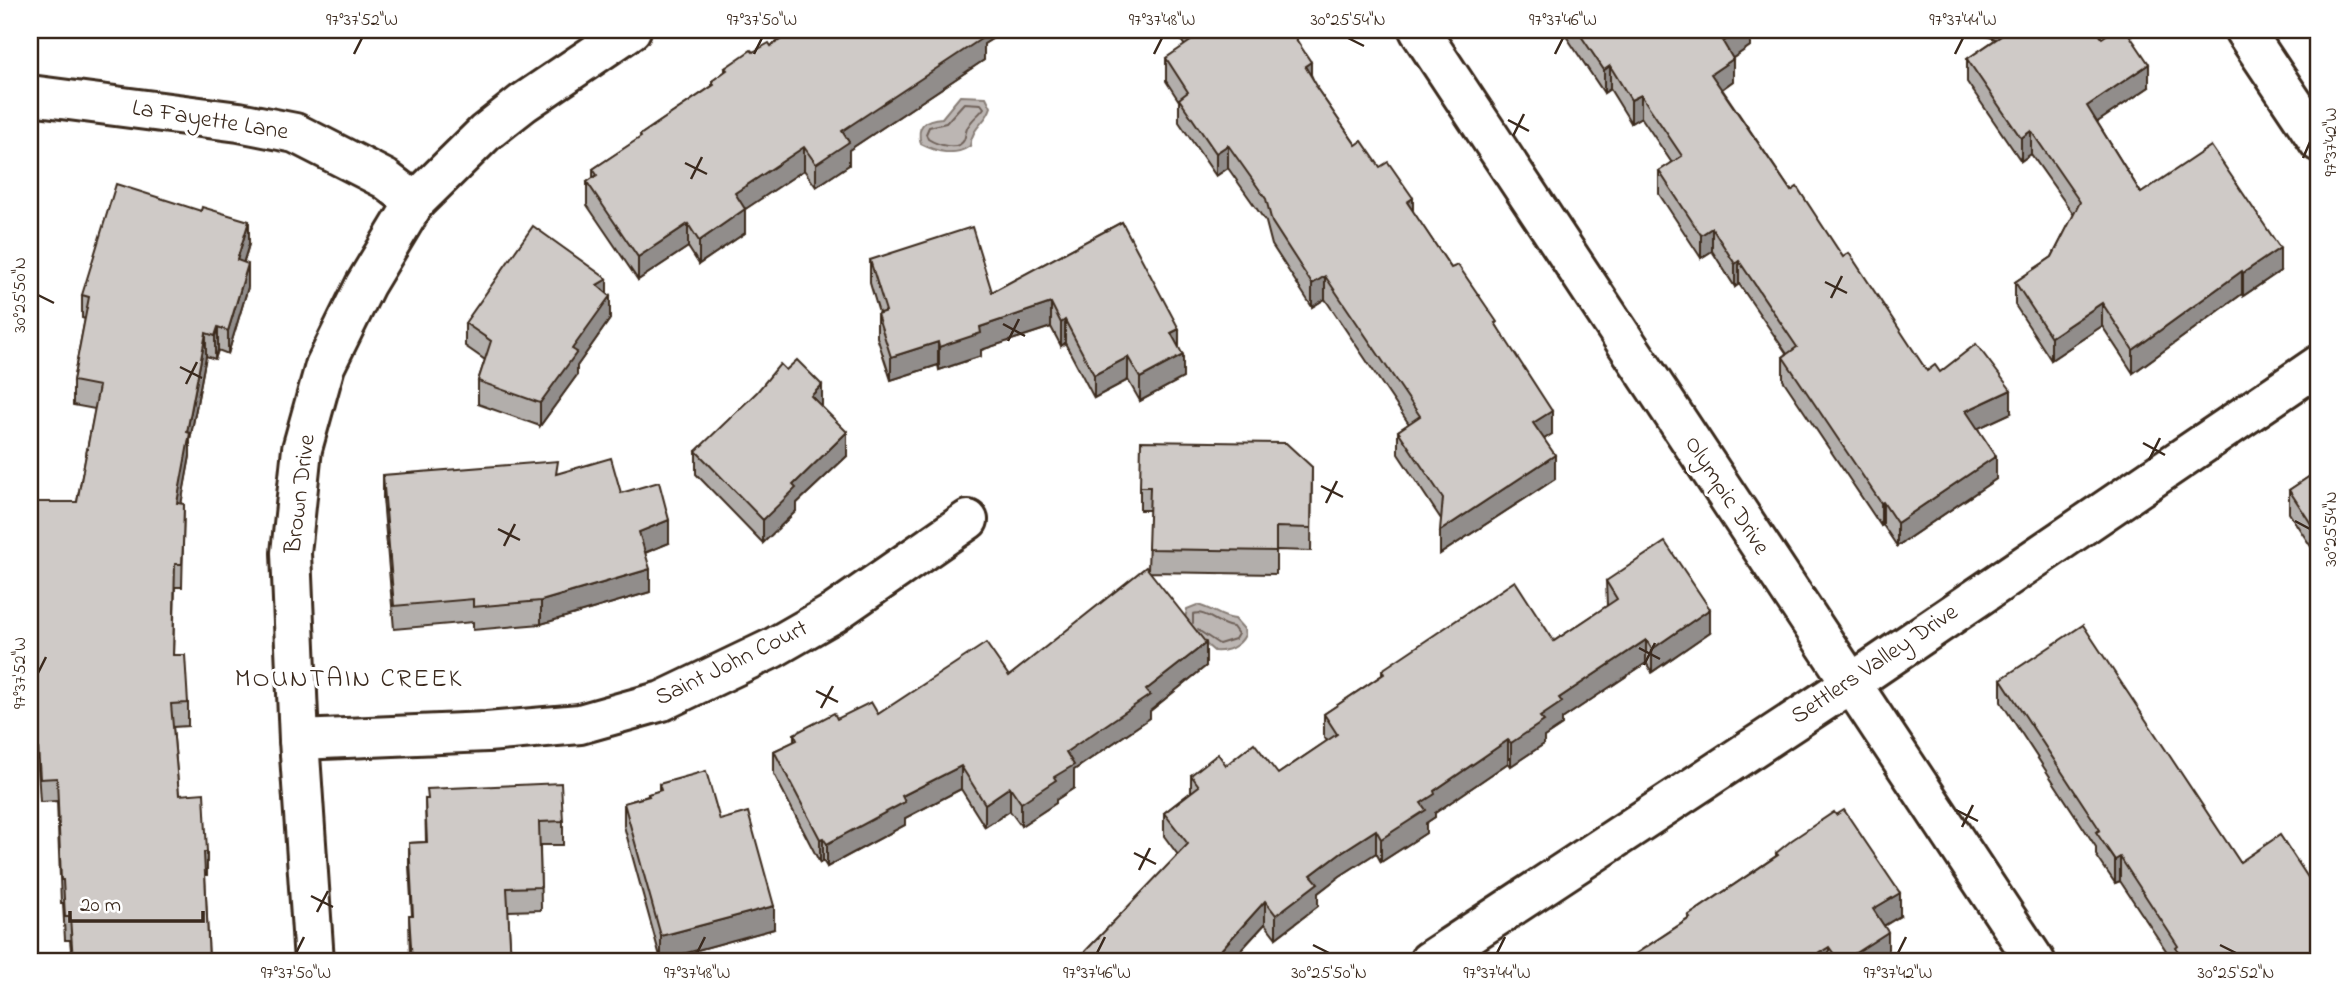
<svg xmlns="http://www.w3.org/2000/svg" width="2349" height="991" font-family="'Indie Flower',sans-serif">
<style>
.water{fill:#bcb6b3;stroke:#887e77;stroke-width:2}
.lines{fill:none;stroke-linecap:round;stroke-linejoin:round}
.shore{stroke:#6f625a;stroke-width:2}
.minor-casing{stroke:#3b2a1e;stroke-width:44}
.minor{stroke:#fff;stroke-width:38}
.wall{fill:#b2aeab;stroke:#3b2a1e;stroke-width:2}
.shaded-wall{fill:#918d8b;stroke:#3b2a1e;stroke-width:2}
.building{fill:#cfcac7;stroke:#3b2a1e;stroke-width:2}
.ticks{fill:none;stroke:#3b2a1e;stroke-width:2.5}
.labels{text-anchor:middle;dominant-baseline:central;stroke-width:6;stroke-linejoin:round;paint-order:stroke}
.street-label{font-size:24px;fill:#3b2a1e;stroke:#fff}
.neighbourhood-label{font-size:26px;letter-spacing:2px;fill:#3b2a1e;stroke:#fff}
.neatline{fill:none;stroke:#3b2a1e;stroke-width:2.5}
.ticks-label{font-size:18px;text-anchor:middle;fill:#3b2a1e}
</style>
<rect width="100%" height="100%" fill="#fff"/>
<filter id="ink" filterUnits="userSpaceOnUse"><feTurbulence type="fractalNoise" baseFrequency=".0143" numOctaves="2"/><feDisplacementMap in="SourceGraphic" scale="14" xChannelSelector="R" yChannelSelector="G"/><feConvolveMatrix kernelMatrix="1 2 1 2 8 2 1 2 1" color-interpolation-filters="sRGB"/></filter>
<g filter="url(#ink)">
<g class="water">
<path d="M960,96L986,97L991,107C986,124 973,124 970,146C954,157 937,152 921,144C916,126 924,119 942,118Z"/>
<path d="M1197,605C1212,608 1220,618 1235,619L1244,629L1245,635C1239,647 1227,652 1214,651L1199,638L1185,619L1187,609Z"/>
</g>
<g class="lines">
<g class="shore">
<path d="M964,103L981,104L984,108C980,114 973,118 969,125C965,130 966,135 964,140C958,152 936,144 928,139L926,134L929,127L946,123Z"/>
<path d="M1193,623V614C1207,610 1216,625 1233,627L1238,634L1235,639L1219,644L1198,630"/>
</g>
<defs>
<g id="minor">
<path d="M1419,30L2035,961"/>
<path d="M2244,30L2319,142"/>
<path d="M30,95L239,122L295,133L385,179L415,202"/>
<path d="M299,740L487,732L580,724L662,701L773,648L834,613L968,520"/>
<path d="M314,961L299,740L291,553L302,449L325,366L365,285L415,202L485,133L523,103L631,30"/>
<path d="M1429,961L1850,684L2319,365"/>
</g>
</defs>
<use href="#minor" class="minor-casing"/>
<use href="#minor" class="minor"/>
</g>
<g class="wall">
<path d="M440,30H460V32Z"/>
<path d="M795,30H1006L984,44V60L849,150V165L816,187L804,170L745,209V233L699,264L688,247L638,280L587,205V182L593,178V169L640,138V135L712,86V81L725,72V68L753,52L771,46Z"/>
<path d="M1174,30H1297V41L1317,89L1356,145L1380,167L1413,212L1451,268L1497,326L1552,434L1544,439L1555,479L1440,554L1441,519L1398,454V431L1409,424L1325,299L1312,307L1272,245L1266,222L1228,168L1216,176L1179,122V101L1166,81V58L1185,46Z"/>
<path d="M1562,30H1750V46L1733,58V81L1722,89L1791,191L1843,257L1927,371L1940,372L2011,413L1978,428L1996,479L1897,546L1883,525L1881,526L1783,380V357L1787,354L1739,284L1735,287L1712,251L1701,258L1659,194V171L1672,163L1641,117L1631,123L1610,89L1604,93Z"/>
<path d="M1966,30H2096L2102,38L2149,87L2097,122L2141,193L2280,271L2243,296L2242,294L2133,373L2102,326L2051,360L2015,305V282L2052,257L2074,215L2031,154L2021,161L1967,82V59L1996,39Z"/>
<path d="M1122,222L1179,348L1183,378L1140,401L1128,380L1094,398L1065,343L1061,346L1051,327L981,350V356L939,370L938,365L891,380L877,337V314L879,313L870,283V260L992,292Z"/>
<path d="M249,244L244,262L248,287L228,354L218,350L215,359L206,356L190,440V456L181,503L184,504L182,587H175L173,655L188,703V726L173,727L179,795L207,852V875H205L209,961H72L70,940H65L63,903H61L57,801L40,802L32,671V620H30V542L36,541L77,502L95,409L73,405V381L85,319L82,318V295Z"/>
<path d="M607,294L610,319L577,366V375L540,426L478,404V381L485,360L465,346V323Z"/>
<path d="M822,407L847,456L796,504V511L763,543L696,474V451Z"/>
<path d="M1312,467L1311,551L1276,550V574L1150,572L1206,666L1150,711V718L1074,770V788L1056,800V803L1021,826L1010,811L985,827L961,789L905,818V825L827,867L823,861L820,863L774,774V751L794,742V734L837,719L878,714L1009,676L1148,570L1150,510H1140V487Z"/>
<path d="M2319,470V559L2289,513V490Z"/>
<path d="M558,474L621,493L669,543L645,553L650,592L541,624L473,630V622L394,629L383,498V475Z"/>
<path d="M1606,581L1710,632L1652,672L1646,663L1562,719V725L1544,737V744L1511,766L1508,763L1435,813V817L1426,823V833L1381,862L1376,853L1340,876L1318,893V906L1276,938L1265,924L1231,961H1076L1178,855L1164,836V813L1191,792V775L1226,765L1278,774L1327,741L1324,737V714L1382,675V670L1554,641L1607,606Z"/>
<path d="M2001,679L2240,862L2313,885L2319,961H2173L2120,881L2115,883L2096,855V847L2001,702Z"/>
<path d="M659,784L720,820L774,929L661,960L624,826V803L648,796V794L659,791Z"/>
<path d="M425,799L563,821V845H540L541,910L508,911L511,961H410L409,915H412L409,866V843L426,842Z"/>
<path d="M1776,853L1900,916L1884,926L1888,955L1878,961H1625L1688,919V916L1776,856Z"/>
</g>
<g class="shaded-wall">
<path d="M977,30H1006L984,44V60L849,150V165L816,187V164L842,131Z"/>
<path d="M1290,30H1297V49Z"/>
<path d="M1740,30H1750V46L1723,65V42Z"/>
<path d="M1733,59V81L1711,97V74Z"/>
<path d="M1311,62V86L1305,66Z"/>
<path d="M2149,64V87L2087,129V106Z"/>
<path d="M1610,66V89L1604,93V70Z"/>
<path d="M1641,95V117L1631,123V100Z"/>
<path d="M2031,131V154L2021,161V138Z"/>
<path d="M1228,145V168L1216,176V153Z"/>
<path d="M804,147V170L735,216V193Z"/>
<path d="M1413,198V221L1407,202Z"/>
<path d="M745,209V233L699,264V241Z"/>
<path d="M249,221V244L237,283V260Z"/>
<path d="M688,224V247L638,280V257Z"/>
<path d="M1712,228V251L1701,258V235Z"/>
<path d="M2280,248V271L2243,296V273Z"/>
<path d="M1739,261V284L1735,287V264Z"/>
<path d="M248,264V287L228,354V331Z"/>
<path d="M2242,271V294L2133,373V350Z"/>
<path d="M1325,276V299L1312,307V284Z"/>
<path d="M607,279V300L610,296V319L577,366V375L540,426V403L572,349L597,285Z"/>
<path d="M1051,303V327L981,350V356L939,370V347L980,327Z"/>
<path d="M2102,303V326L2051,360V337Z"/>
<path d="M1065,320V343L1061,346V323Z"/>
<path d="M218,327V350L215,359V336Z"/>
<path d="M1179,329V352L1171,333Z"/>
<path d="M206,333V356L190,440V456L177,527V503L187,432Z"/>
<path d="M938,342V365L891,380V357Z"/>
<path d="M1183,355V378L1140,401V378Z"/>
<path d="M1128,357V380L1094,398V375Z"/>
<path d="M822,385V409L811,396Z"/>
<path d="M2011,390V413L1966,434V411Z"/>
<path d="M1552,411V434L1533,446V423Z"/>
<path d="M847,432V456L796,504V511L763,543V520L793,485Z"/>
<path d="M1555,455V479L1440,554V531Z"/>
<path d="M1996,456V479L1897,546V523Z"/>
<path d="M1883,502V525L1881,526V503Z"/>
<path d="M669,520V543L639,555V532Z"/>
<path d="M650,569V592L541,624V601Z"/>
<path d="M1710,609V632L1652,672V649Z"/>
<path d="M1646,640V663L1562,719V725L1544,737V744L1511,766V743L1559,698Z"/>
<path d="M1206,643V666L1150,711V718L1074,770V788L1056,800V803L1021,826V803L1054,777L1066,752Z"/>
<path d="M1508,740V763L1435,813V817L1426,823V833L1381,862V839L1434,791Z"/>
<path d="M961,766V789L905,818V825L827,867V844L902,796Z"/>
<path d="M1010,787V811L985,827V804Z"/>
<path d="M1376,830V853L1340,876L1318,893V906L1276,938V915L1311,875L1340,853Z"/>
<path d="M823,838V861L820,863V839Z"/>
<path d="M2120,857V881L2115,883V860Z"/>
<path d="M1900,893V916L1873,932V909Z"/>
<path d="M1265,901V924L1231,961H1211Z"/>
<path d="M774,906V929L661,960V936Z"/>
<path d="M1888,932V955L1878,961H1843Z"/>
<path d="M1829,947V961H1811V958Z"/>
<path d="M2319,949V961H2301Z"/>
<path d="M1809,956V961H1802Z"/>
</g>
<g class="building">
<path d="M795,30H980L984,37L842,131L849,142L816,164L804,147L735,193L745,209L699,241L688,224L638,257L587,182L597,175L593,169L641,137L640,135L714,85L712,81L727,70L725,68L751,50L753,52L769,43L771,46Z"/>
<path d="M1190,30H1291H1290L1311,62L1305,66L1317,86L1316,87L1356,145L1362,141L1380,167L1388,162L1413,198L1407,202L1451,268L1458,265L1497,322L1495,323L1552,411L1533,423L1555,455L1440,531L1443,498L1398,431L1420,416L1325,276L1312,284L1272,222L1266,199L1228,145L1216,153L1179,99L1188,92L1166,58L1195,38Z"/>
<path d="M1577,30H1740L1723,42L1733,59L1711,74L1791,191L1797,187L1843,257L1849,253L1927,371L1935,365L1940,372L1976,344L2011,390L1966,411L1996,456L1897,523L1883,502L1881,503L1783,357L1797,347L1739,261L1735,264L1712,228L1701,235L1659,171L1682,156L1641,95L1631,100L1610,66L1604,70Z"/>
<path d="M2010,30H2096L2102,38L2114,30H2126L2149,64L2087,106L2141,193L2211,146L2280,248L2243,273L2242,271L2133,350L2102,303L2051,337L2015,282L2052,257L2080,202L2031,131L2021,138L1967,59Z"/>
<path d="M116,184L201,211L202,207L249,221L237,260L248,264L228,331L218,327L215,336L206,333L187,432L190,433L177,503L184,504L183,543L182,564H175L173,655H185L188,703L171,704L179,795L204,793L207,852H204L209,961H73L70,917H65L63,880H61L57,778L40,779L32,648V596L30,597V542L36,541V502H77L99,386L73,381L89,297L82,295Z"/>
<path d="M1122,222L1179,329L1171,333L1183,355L1140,378L1128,357L1094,375L1065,320L1061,323L1051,303L980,327L981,333L939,347L938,342L891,357L877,314L886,311L870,260L972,227L992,292Z"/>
<path d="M533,226L607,279L597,285L610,296L572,349L577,352L540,403L478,381L491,341L465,323Z"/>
<path d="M797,360L822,385L811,396L847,432L793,485L796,488L763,520L696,451L757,392L780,364L786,370Z"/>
<path d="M1141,441L1286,443L1312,467L1311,528L1276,527V551L1148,549L1150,487H1140Z"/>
<path d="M611,458L621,493L659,482L669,520L639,532L650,569L541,601L473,607V599L394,606L383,475L558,461L556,474Z"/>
<path d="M2319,470V536L2289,490Z"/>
<path d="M1665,542L1710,609L1652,649L1646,640L1559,698L1562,702L1540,717L1544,721L1511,743L1508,740L1434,791L1435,794L1421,803L1426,810L1381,839L1376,830L1340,853L1311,875L1318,883L1276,915L1265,901L1211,961H1076L1188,844L1164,813L1199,786L1191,775L1218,754L1226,765L1254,743L1278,774L1337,734L1324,714L1384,674L1382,670L1515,581L1554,641L1617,599L1606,581Z"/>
<path d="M1146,567L1206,643L1146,690L1150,695L1066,752L1074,765L1054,777L1056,780L1021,803L1010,787L985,804L961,766L902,796L905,802L827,844L823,838L820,839L774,751L797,740L794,734L834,713L837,719L871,702L878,714L986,643L1009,676Z"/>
<path d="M2083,625L2240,862L2280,835L2313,885L2317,882L2319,886V949L2301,961H2184L2176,948L2178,946L2120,857L2115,860L2096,832L2100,830L2001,679Z"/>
<path d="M706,771L720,820L748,812L774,906L661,936L624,803L649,796L648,794L661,790L659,784Z"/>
<path d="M561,783L563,821L539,822L541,887L507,888L511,961H412L409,915H413L409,843L427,842L425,799H428L427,789Z"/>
<path d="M1844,810L1900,893L1873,909L1888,932L1843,961H1839L1829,947L1811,958L1809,956L1802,961L1801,959L1797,961H1625L1690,918L1688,916L1778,855L1776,853L1792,840L1834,812L1836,815Z"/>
</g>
</g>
<path class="ticks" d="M1348,38L1364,46M354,54L362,38M754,54L762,38M1154,54L1162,38M1555,54L1563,38M1955,54L1963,38M1508,120L1529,131M1513,136L1524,114M2303,158L2310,142M685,163L707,174M691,179L702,157M1825,282L1847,293M38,295L54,303M1831,298L1842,276M1003,324L1025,336M1008,341L1019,319M180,367L202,378M186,384L197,362M2143,443L2165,455M2149,460L2160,438M1321,486L1343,497M1326,503L1337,481M2295,521L2310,529M498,529L520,540M504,546L515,524M1639,648L1660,659M1644,665L1655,643M38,673L46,657M816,691L838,702M821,708L833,686M1956,810L1978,821M1962,827L1973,805M1134,853L1156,864M1139,870L1150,848M311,896L333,907M317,912L328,891M1313,945L1329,953M2220,945L2236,953M296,953L304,937M697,953L705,937M1097,953L1105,937M1497,953L1505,937M1898,953L1906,937"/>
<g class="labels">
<g class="street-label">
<text transform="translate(210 121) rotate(9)">La Fayette Lane</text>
<text transform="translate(301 494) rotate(-83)">Brown Drive</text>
<text transform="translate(1726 496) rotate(57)">Olympic Drive</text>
<text transform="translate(732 664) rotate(-26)">Saint John Court</text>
<text transform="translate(1875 665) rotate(-34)">Settlers Valley Drive</text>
</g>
<g class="neighbourhood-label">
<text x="349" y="680">MOUNTAIN CREEK</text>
</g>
</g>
<rect width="2349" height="991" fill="none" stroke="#fff" stroke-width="77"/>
<path d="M70 911v10h133v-10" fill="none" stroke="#3b2a1e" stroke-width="3.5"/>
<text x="80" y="911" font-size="21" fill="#3b2a1e" stroke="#ffffff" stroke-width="5" paint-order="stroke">20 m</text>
<rect x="38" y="38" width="2272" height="915" class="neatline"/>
<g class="ticks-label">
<text x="362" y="25">97°37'52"W</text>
<text x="762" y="25">97°37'50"W</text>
<text x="1162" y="25">97°37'48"W</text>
<text x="1348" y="25">30°25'54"N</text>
<text x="1563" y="25">97°37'46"W</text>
<text x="1963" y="25">97°37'44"W</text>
<text transform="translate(2330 142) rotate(-90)" y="6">97°37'42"W</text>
<text transform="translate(19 295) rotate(-90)" y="6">30°25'50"N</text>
<text transform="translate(2330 529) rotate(-90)" y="6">30°25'54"N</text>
<text transform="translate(19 673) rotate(-90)" y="6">97°37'52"W</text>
<text x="296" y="978">97°37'50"W</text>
<text x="697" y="978">97°37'48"W</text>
<text x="1097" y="978">97°37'46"W</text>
<text x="1329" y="978">30°25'50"N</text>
<text x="1497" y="978">97°37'44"W</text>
<text x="1898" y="978">97°37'42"W</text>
<text x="2236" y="978">30°25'52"N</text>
</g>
</svg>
